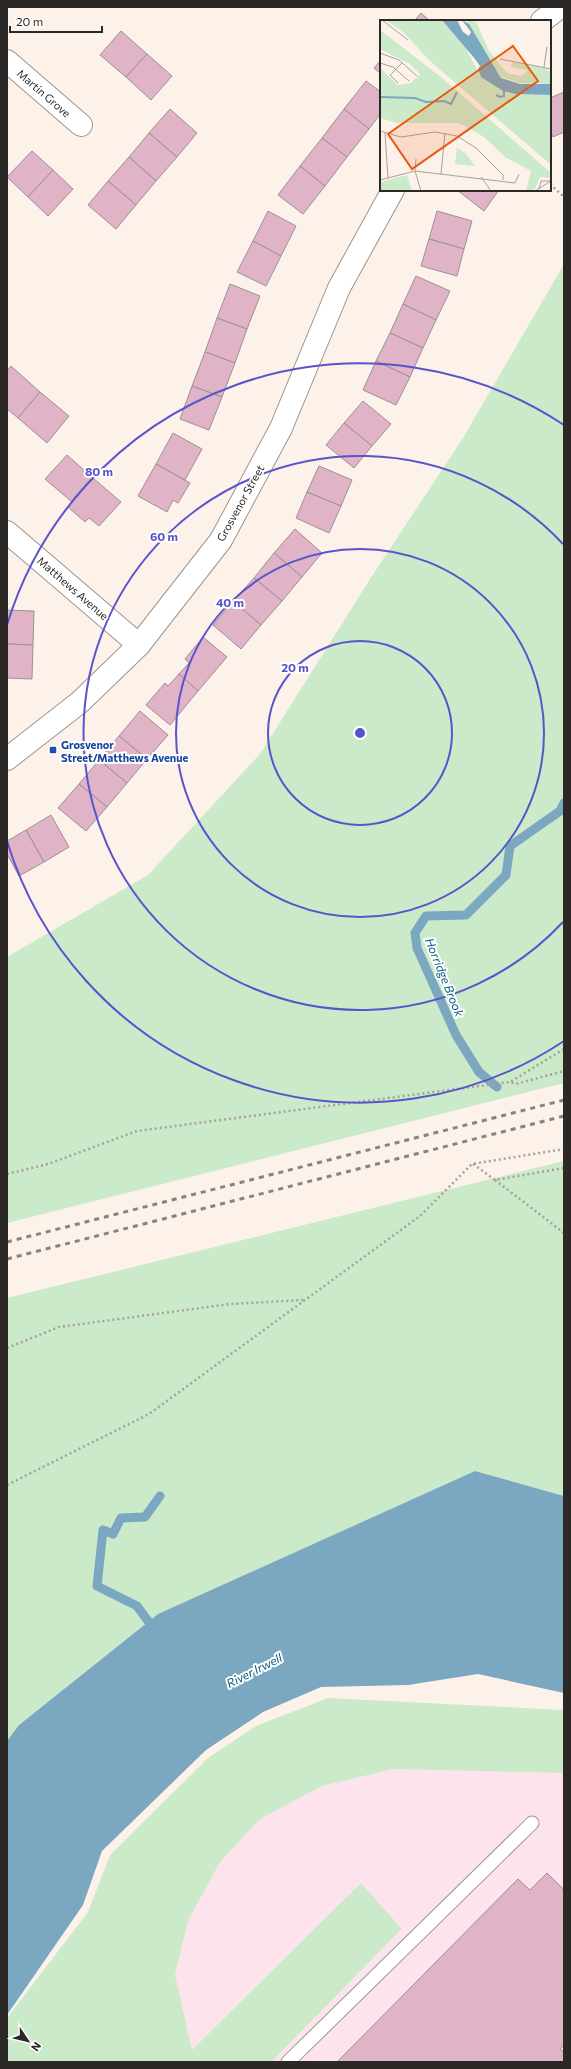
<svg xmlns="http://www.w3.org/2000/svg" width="571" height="2069" font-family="Commissioner,sans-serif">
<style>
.industrial{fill:#fce3ec}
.green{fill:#cbeac9}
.water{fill:#7ba8c0}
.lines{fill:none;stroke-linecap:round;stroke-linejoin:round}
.stream{stroke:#7ba8c0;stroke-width:9}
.building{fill:#e0b3c7;stroke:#9c9096}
.service-casing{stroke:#9e948d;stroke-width:15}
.minor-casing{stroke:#9e948d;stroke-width:24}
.path{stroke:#a8a09a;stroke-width:2.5;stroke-dasharray:2 3;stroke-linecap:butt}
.service{stroke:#fff;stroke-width:13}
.minor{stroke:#fff;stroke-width:22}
.rail{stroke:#8a837d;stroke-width:3;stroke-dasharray:5 5;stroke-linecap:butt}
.ring{fill:none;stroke:#5954cc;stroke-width:2}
.transit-dot{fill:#1a4fb4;stroke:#fff;stroke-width:1.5}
.labels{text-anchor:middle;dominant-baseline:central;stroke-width:4;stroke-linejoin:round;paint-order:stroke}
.street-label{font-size:11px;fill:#2c2825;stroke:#fff}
.transit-label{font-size:11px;font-weight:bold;fill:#164399;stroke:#fff;text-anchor:start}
.water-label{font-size:12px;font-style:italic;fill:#055c7d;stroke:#fff}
.inset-river{fill:none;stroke:#7ba8c0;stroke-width:2}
.inset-road{fill:none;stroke:#a9a19b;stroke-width:1}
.view{fill:#e8590c;fill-opacity:0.15;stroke:#e8590c;stroke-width:2}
.inset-edge{fill:none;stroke:#2c2825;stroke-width:2}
.centre{fill:#5954cc;stroke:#fff;stroke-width:2}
.ring-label{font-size:12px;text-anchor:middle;font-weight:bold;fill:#5954cc;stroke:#fff;stroke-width:4;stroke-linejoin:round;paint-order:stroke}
</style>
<rect width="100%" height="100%" fill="#fdf2ea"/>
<path class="industrial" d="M393,1769L564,1773V2062H271L402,1930L361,1883L192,2050L175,1974L188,1921L220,1862L260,1819L322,1786Z"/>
<g class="green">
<path d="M564,264V1083L7,1223V957L148,875L260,754L372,576L463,438Z"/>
<path d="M564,1161V1496L475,1471L158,1614L19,1725L7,1741V1298Z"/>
<path d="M328,1698L564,1710V1773L393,1769L322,1786L260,1819L220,1862L188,1921L175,1974L192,2050L361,1883L402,1929L271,2062H7V2018L88,1912L110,1855L208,1758L256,1726Z"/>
</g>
<path class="water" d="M475,1471L564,1496V1693L478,1674L408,1685L321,1687L263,1712L206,1750L102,1851L83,1905L7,2015V1741L19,1725L158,1614Z"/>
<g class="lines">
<g class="stream">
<path d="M497,1087L479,1072L456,1035L417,948L415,933L426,916L466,915L506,875L510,846L560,811L564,803"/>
<path d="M148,1621L137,1606L97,1586L103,1530L113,1534L121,1518L145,1517L160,1496"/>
</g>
</g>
<g class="building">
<path d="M421,13L430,21H414Z"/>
<path d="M121,31L147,54L126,77L100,55Z"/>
<path d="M147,54L172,76L151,100L126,77Z"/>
<path d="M381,60V74L374,68Z"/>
<path d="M366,81L381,92V113L369,129L344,109Z"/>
<path d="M564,92V132L553,137L550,130V98Z"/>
<path d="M170,109L197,133L177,157L149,133Z"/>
<path d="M344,109L369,129L347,157L322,138Z"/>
<path d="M149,133L177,157L156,181L129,157Z"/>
<path d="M322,138L347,157L325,186L300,166Z"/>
<path d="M32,151L53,170L28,197L7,177Z"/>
<path d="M129,157L156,181L136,205L108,181Z"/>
<path d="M300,166L325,186L303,214L278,195Z"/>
<path d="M53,170L73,189L48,216L28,197Z"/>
<path d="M108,181L136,205L116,229L88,205Z"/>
<path d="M457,190H499L484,211Z"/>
<path d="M268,211L296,226L281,256L253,241Z"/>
<path d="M437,211L472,221L464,249L429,239Z"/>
<path d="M429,239L464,249L457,276L421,266Z"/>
<path d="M253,241L281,256L266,286L237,272Z"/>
<path d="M416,276L450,291L436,320L403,304Z"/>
<path d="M230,284L260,296L247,329L217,318Z"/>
<path d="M403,304L436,320L423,348L390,333Z"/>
<path d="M217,318L247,329L235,363L205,352Z"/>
<path d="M390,333L423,348L410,377L376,361Z"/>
<path d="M205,352L235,363L222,397L192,386Z"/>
<path d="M376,361L410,377L396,405L363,390Z"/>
<path d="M11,366L40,392L18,418L7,409V371Z"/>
<path d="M192,386L222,397L209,430L180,419Z"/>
<path d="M40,392L69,416L47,443L18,418Z"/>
<path d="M363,401L391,424L372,446L344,423Z"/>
<path d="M344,423L372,446L354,468L326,445Z"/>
<path d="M173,433L202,449L185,480L156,464Z"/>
<path d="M67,455L93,478L72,502L45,479Z"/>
<path d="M156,464L190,483L178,503L173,500L167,512L138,496Z"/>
<path d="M319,466L352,480L341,506L307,492Z"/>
<path d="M93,478L121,502L99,526L89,518L85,522L68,507Z"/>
<path d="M307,492L341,506L329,533L296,518Z"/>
<path d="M295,529L322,553L302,577L274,553Z"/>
<path d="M274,553L302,577L282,601L254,578Z"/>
<path d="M254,578L282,601L261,625L233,601Z"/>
<path d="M233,601L261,625L241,649L213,625Z"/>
<path d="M7,610L34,611L33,645L7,644Z"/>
<path d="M203,637L227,657L198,691L179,674L189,663L185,659Z"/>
<path d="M7,644L33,645L32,679L7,678Z"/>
<path d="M179,674L198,691L170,725L146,705L165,683L168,686Z"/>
<path d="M140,711L168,735L147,759L119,736Z"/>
<path d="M119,736L147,759L127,783L99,760Z"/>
<path d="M99,760L127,783L107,807L79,784Z"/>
<path d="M79,784L107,807L86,831L58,808Z"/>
<path d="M51,815L69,847L44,862L26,830Z"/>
<path d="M26,830L44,862L19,876L7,854V841Z"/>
<path d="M547,1873L564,1890V2045L560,2049L564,2052V2062H337L518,1879L530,1890Z"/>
</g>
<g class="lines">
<defs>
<path id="service" d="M288,2062L532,1823"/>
<g id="minor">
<path d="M542,21L560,7"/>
<path d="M7,61L81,125"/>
<path d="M7,532L139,645"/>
<path d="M7,759L80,702L139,645L221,540L281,428L339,288L393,190"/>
</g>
</defs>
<use href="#service" class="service-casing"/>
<use href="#minor" class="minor-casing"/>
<g class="path">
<path d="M550,184L564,197"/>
<path d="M564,1049L510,1082L516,1084L564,1071"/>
<path d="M473,1164L495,1180L564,1168"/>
<path d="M7,1174L48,1164L137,1131L510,1082"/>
<path d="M495,1180L564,1233"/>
<path d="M7,1348L59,1327L230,1304L303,1300"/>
<path d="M7,1485L149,1414L420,1216L472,1164L564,1149"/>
</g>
<use href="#service" class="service"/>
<use href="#minor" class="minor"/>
<g class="rail">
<path d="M7,1242L564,1100"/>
<path d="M7,1259L564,1116"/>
</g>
</g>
<g class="ring">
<circle cx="360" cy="733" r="92"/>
<circle cx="360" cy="733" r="184"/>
<path d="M563 922A277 277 0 1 1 563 544"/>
<path d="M564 1041A369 369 0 0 1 7 841M7 625A369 369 0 0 1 564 425"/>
</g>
<rect class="transit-dot" x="49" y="746" width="8" height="8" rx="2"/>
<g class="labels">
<g class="street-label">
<text transform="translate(44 93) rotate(41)">Martin Grove</text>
<text transform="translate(240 503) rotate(-61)">Grosvenor Street</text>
<text transform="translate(73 588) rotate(41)">Matthews Avenue</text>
</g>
<g class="transit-label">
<text x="61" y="744">Grosvenor<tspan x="61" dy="13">Street/Matthews Avenue</tspan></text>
</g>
<g class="water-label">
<text transform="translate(445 977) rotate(68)">Horridge Brook</text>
<text transform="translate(254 1670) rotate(-27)">River Irwell</text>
</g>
</g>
<g transform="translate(380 20)">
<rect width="171" height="171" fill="#fdf2ea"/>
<path d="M5,0H62L81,19L101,57L136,74L171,75V145L51,42L22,11ZM86,0H93L97,4L109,31L127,53L141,56L148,50L131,47L132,42L164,48L171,52V64L140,63L121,57ZM0,10L61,57L171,153V158L160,157L155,169L146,171L151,151L125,137L104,117L79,103H17L0,98V48L18,65L31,63L40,54L30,44L0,29ZM77,128L85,133L95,146L75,144ZM27,155L32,171H0V162Z" fill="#cbeac9"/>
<path d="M62,0H77L83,12L89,16L91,12L82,0L89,4L121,58L140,64H171V75L136,74L123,71L101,57L98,49L100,46L95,39Z" fill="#7ba8c0"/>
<path class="inset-river" d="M116,75L120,77L124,76V71M0,77L35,78L46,82L64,81L71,84L77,72"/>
<path class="inset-road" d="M2,0L28,20M0,33L19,40L37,56M120,39L171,49M0,43L13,47L29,61M164,47L167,27M18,63L10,55L22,43M0,111L21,117L55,112L77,116L96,128L123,155V160M5,113L8,158M36,139L35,151L41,171M61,154L65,113M101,157L111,171M0,160L35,151L135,163L139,154M159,169L161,161H170M155,171L171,161"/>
<path class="view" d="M133,26L158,61L32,149L8,114Z"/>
<rect width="171" height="171" class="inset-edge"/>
</g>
<circle cx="360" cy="733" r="6" class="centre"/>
<g class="ring-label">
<text x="99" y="476">80 m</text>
<text x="164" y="541">60 m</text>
<text x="230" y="607">40 m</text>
<text x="295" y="672">20 m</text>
</g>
<rect width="571" height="2069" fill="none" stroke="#2c2825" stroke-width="16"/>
<g transform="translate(28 2041) rotate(125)" stroke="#ffffff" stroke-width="3" paint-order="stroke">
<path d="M0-3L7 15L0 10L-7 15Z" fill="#2c2825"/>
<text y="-6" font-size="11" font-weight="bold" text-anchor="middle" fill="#2c2825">N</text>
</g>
<path d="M10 26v6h92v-6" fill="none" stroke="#2c2825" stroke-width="2"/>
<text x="16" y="26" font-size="12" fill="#2c2825" stroke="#ffffff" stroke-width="3" paint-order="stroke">20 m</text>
</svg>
